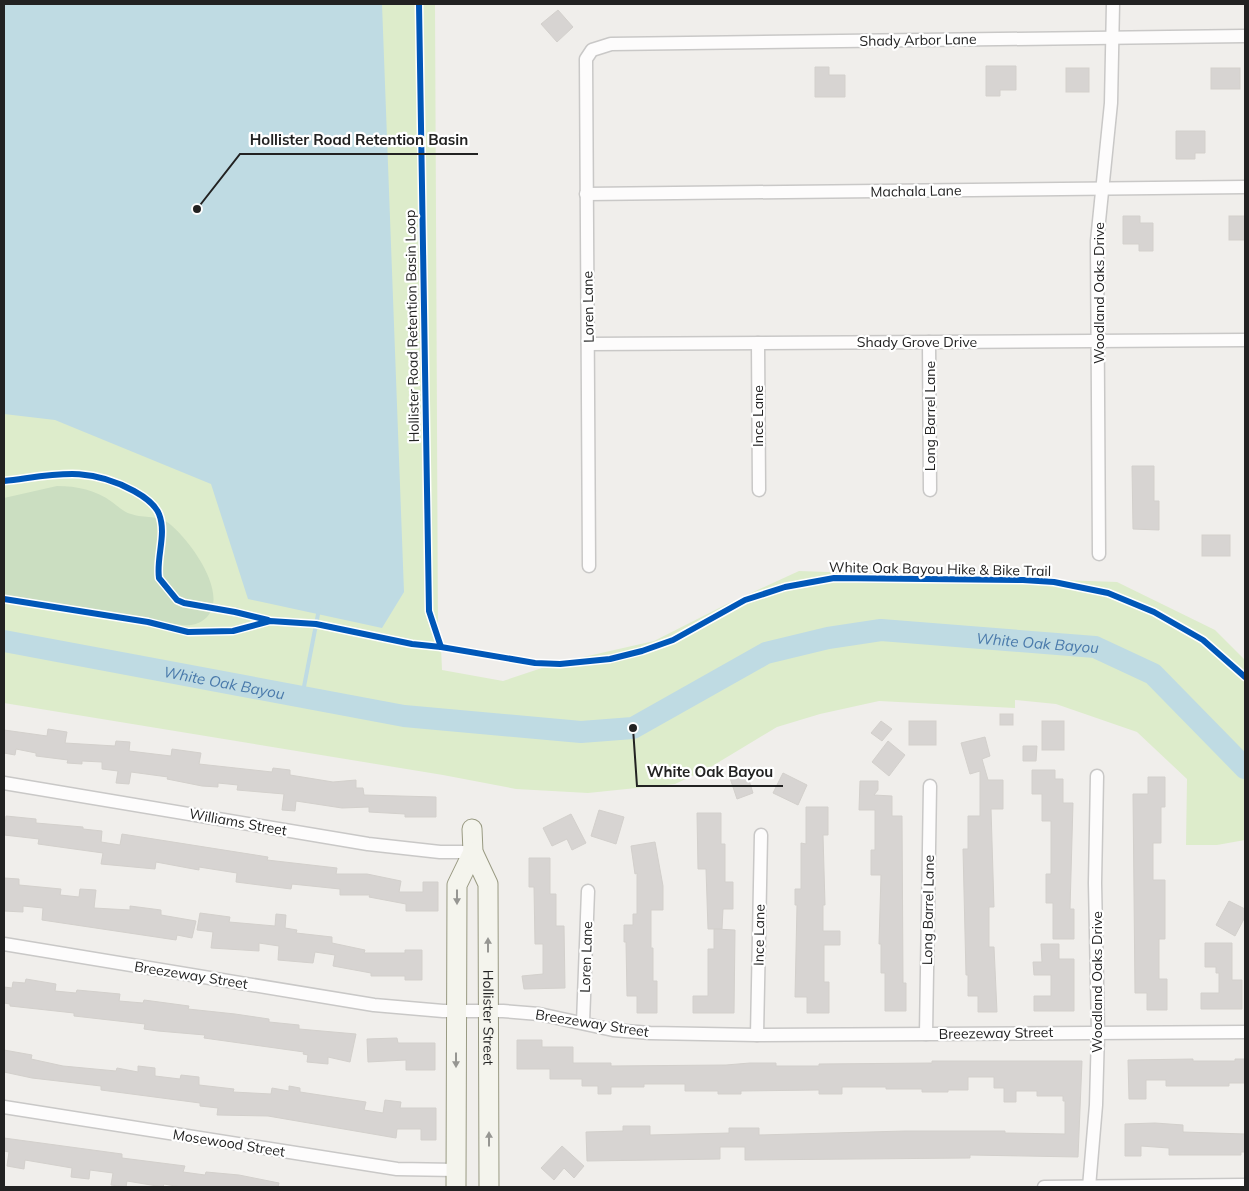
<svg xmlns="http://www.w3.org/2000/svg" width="1249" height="1191" font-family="Mulish,sans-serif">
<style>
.grass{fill:#ddeccb}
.forest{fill:#cbdec1}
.water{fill:#bfdbe3}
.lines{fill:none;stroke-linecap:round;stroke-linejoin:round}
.stream{stroke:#bfdbe3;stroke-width:4}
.river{stroke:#bfdbe3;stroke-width:22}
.building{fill:#d7d4d2;stroke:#d3d0cc}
.street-casing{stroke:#c9c8c7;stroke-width:15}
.secondary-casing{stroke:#999a82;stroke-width:21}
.street{stroke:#fdfcfc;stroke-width:12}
.secondary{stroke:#f4f4ed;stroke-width:19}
.cycleway-casing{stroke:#fff;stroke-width:9}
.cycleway{stroke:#0057b8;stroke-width:6}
.oneway{fill:#969692}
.labels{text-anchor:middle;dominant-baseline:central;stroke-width:4.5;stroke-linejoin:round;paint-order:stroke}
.street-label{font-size:14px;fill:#222;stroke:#fff}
.water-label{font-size:15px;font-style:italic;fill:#4a7aab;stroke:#fff}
.leader{fill:none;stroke:#222;stroke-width:2}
.callout-dot{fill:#222;stroke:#fff;stroke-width:2}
.callout-label{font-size:15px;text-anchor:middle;font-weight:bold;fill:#222;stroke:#fff;stroke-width:4.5;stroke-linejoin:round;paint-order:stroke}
</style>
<rect width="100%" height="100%" fill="#f0eeeb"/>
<path class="grass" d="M4,4H435L438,635L441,647L442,670L503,681L557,663L654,641L725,605L799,571L1117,582L1215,630L1245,660V840L1217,845H1186L1187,779L1137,732L1056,704L1015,700V708L879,701L820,714L777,727L709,768L675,784L588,793L516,789L443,775L4,703Z"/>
<path class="forest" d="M57,486C77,486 96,490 112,502C118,506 123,512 131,514C145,519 158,514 171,525C190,541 229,593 207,617C200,624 192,626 182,625L4,596V498Z"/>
<path class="water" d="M4,4H382L404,592L382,628L248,599L211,484L55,420L4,414Z"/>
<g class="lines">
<path class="stream" d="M302,697L319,609"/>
<path class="river" id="s1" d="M4,641L404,716L581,732L633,728L766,653L828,638L881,630L1095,647L1153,674L1245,768"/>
</g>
<g class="building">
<path d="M558,10L573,27L557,42L541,24Z"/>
<path d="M986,66H1016V90H1000V96H986Z"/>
<path d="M815,67H829V75H845V97H815Z"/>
<rect x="1066" y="68" width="23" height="24"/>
<rect x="1211" y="68" width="29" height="21"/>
<path d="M1176,131H1205V153H1195V159H1176Z"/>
<path d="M1123,216H1140V223H1153V251H1139V244H1123Z"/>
<rect x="1229" y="216" width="16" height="24"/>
<path d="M1132,466H1154V501H1159V530L1133,529Z"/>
<rect x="1202" y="535" width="28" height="21"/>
<rect x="1000" y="714" width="13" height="11"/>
<path d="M881,721L892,729L882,741L871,733Z"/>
<rect x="909" y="721" width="27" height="24"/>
<rect x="1042" y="721" width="22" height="29"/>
<path d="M48,729L67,732L65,743L115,746L116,741L130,742L129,751L171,756L172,749L201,753L199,764L272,772L273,768L290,770V775L333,782L356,780V788H363L364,795L436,797V817H405V814L369,812V807L342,808L296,801L295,811L282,810L284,794L237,790L238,785L218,783V787L202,786L167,779L168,777L131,772L129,784L116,783L118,771L102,769V762L82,761V764L67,763L68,760L36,756V753L16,749L15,755L4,753V730L47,736Z"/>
<path d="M985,737L990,756L982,759L988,780H1003V809H991L994,907H989V947H994L997,1012H978V996H968V975H966L963,849H968V816H980V771L970,774L961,743Z"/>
<path d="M888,741L905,755L889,776L872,762Z"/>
<path d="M1023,746H1037L1036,761H1023Z"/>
<path d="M1032,770H1055V779H1063V803H1073L1070,909H1074V939H1053V903H1046V874H1051V821H1042V794H1032Z"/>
<path d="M741,771H746L753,793L737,799L729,775Z"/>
<path d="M783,773L807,785L798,805L773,793Z"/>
<path d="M1148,777H1165V807H1161V843H1153V880H1165V939H1159V979H1167V1010H1147V993H1135L1133,794H1148Z"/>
<path d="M860,781H878V790L874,795L892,796V816H902L903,983H906V1011H885V973H881V944H879L881,875H871V850H875V810H859Z"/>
<path d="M806,807H828V835H823L825,905H823V931H840V945H824V982H829V1013H807V997H795L797,905H795V889H801V843L806,844Z"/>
<path d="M599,810L624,817L616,844L591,836Z"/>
<path d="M697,813H721V844H725V882H733V909H723L722,929H708L706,869H698Z"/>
<path d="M571,814L586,843L572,850L567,839L552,846L543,828Z"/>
<path d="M6,816L36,819V823L83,827V829L102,831L101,842L120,845L122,834L268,857L267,860L337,868L336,874H367L401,881L399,892H423V882H438V911H406V904L369,897L370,895H340V889L292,884L291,889L236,882L237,873L199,867V870L156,862L155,869L101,864L103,853L38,844L39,839L4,835Z"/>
<path d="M655,842L663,886V910H651V948H653V981H657V1013H637V996H627L626,942H624V925H633V914H637V873L635,874L631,846Z"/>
<path d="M529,858H550V894H556V926H564L565,988L524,989L522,976L543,974V944H535L534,887H529Z"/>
<path d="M4,878L19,879V885L61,889L60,895L79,897L80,889L96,890L94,908L130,910V906L161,910V915L196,921L192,938L177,935L176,940L42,920L43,908L23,906V912L4,911Z"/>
<path d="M1229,901L1245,909V917L1235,936L1216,925Z"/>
<path d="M200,913L230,917L229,922L275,926L276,914L286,915L285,928L297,930L296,933L332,937V943L365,950L364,953H405V950H422V980H405V976H371V973L333,966L335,955L315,952L313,963L278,960L279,946L259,943V951L211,948L213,932L197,930Z"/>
<path d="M714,929L735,930L734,1013H693V996H708V949H714Z"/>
<path d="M1205,943H1232V980H1242V1009H1201V993H1219V973H1216V967H1205Z"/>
<path d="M1041,944H1059V959H1074V1011H1034V996H1051V975H1034L1033,962H1042Z"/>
<path d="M26,979L56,984L55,991L76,993L77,990L120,994L119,1001L143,1003L144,1000L189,1006L188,1009L235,1014L269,1019V1022L299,1025V1029L356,1034L350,1062L328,1057V1064L307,1062L308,1055L303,1054L304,1052L204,1038L205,1035L158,1031L144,1029L145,1024L74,1016V1013L10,1006V1004L4,1003V987L12,988L13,982L25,983Z"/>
<path d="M397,1038L398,1043H435V1070H406V1060L368,1062L367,1039Z"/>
<path d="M517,1040H542V1047H573V1063H611V1066L726,1065L750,1063H776V1066H819V1064L932,1063V1061H1082L1078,1157L970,1155V1158L745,1160V1147H720V1159L587,1161L586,1132L623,1131V1126H650V1135L729,1133V1128H759V1135L905,1131H1005V1133L1065,1134V1101H1063V1096H1037V1091H1016V1102H1004V1088H994V1077H968V1090H948V1092H922V1089H886V1087H842V1094H819V1090L741,1091V1094H718V1091H685V1084H644V1087H611V1094H598V1086H582V1079H550V1069H517Z"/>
<path d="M4,1050L32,1055L31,1059L63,1066L116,1071L117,1068L138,1072V1066L155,1068V1076L180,1079L181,1075L199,1077V1085L234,1089L233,1092L271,1094L272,1088L289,1091V1086L300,1088V1092L366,1102L364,1110L383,1113L385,1100L401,1102L400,1108H436V1140H421V1129H397L396,1138L268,1116L217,1115L218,1108L200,1106V1103L101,1090V1086L32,1078L4,1072Z"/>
<path d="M1193,1059V1061H1235V1059H1245V1083H1229V1086H1166V1080H1146V1099H1129L1128,1060Z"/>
<path d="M1155,1123L1183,1125V1132L1245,1134V1152H1241V1155H1169V1148L1141,1146V1156H1125V1124Z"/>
<path d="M4,1138L122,1154V1158L185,1166L183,1172L205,1175L206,1172L239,1175L279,1183L278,1187H181L164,1184L163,1187L127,1181L126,1187L111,1185L113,1173L90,1170L89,1179L71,1177L72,1168L25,1160L24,1169L7,1166L9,1152L4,1151Z"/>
<path d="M562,1146L584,1166L574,1178L564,1168L554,1180L541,1168Z"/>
</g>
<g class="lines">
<defs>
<g id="street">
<path d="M586,194L1245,187"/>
<path d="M929,342L930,490"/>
<path d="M758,343L759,490"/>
<path d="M588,344L1245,340"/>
<path d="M1099,554L1097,241L1111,103L1113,4"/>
<path d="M589,566L586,59L592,50L611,44L1245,36"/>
<path d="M4,783L368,844L440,852H473"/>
<path d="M4,944L374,1005L443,1011H503L539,1014L613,1030L650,1033L757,1035L1245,1032"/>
<path d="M583,1023L588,891"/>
<path d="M926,1034L930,786"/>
<path d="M757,1035L761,835"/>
<path d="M4,1107L397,1169L456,1170"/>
<path d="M1044,1187L1245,1185"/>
<path d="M1089,1187L1096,1105L1098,1032L1095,883L1097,776"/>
</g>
<g id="secondary">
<path id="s2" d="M472,829L473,852L488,884L489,1187"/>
<path d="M456,1187L457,885L473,852"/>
</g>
</defs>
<use href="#street" class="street-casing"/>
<use href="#secondary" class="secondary-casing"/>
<use href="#street" class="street"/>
<use href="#secondary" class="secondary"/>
<defs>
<g id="cycleway">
<path d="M419,4L429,611L441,647"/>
<path d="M4,481C55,475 86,465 134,491C143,496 155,504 159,514C167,534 156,557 159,578L177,600L184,603L235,612L268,620"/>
<path d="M4,599L148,622L188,632L233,631L270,621L316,624L412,644L441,647L535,663L560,664L610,659L642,651L673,640L745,600L785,587L834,578L1023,580L1054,582L1108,593L1154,612L1203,640L1245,677"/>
</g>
</defs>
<use href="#cycleway" class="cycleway-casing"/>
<use href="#cycleway" class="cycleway"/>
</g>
<defs><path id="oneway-solid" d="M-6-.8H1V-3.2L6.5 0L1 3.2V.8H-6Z" transform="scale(1.25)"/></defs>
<g class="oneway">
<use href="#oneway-solid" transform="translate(457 897) rotate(90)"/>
<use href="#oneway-solid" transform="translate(488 945) rotate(-90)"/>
<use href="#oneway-solid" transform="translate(456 1060) rotate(90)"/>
<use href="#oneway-solid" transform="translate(489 1139) rotate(-90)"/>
</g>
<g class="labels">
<g class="street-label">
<text transform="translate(918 40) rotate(-1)">Shady Arbor Lane</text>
<text transform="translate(916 191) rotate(-1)">Machala Lane</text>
<text transform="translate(1099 293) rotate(-90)">Woodland Oaks Drive</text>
<text transform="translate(588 307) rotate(-91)">Loren Lane</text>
<text transform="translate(412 326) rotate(-91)">Hollister Road Retention Basin Loop</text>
<text x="917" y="342">Shady Grove Drive</text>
<text transform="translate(758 416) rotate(-90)">Ince Lane</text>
<text transform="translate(930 416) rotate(-90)">Long Barrel Lane</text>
<text transform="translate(940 569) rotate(1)">White Oak Bayou Hike &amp; Bike Trail</text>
<text transform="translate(238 822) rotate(10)">Williams Street</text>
<text transform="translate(928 910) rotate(-89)">Long Barrel Lane</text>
<text transform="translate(759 935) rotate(-89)">Ince Lane</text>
<text transform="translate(586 957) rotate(-88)">Loren Lane</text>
<text transform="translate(191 975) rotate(9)">Breezeway Street</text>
<text transform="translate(1097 982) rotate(-90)">Woodland Oaks Drive</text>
<text stroke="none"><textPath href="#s2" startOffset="192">Hollister Street</textPath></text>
<text transform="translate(592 1023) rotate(9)">Breezeway Street</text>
<text transform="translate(996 1033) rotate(-1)">Breezeway Street</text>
<text transform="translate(229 1143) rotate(9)">Mosewood Street</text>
</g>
<g class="water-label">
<text stroke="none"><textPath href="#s1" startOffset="1064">White Oak Bayou</textPath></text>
<text stroke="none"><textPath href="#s1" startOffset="224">White Oak Bayou</textPath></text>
</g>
</g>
<path class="leader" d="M197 209L240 154H478M633 728L637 786H783"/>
<g class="callout-dot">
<circle cx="197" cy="209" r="5"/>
<circle cx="633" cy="728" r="5"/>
</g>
<g class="callout-label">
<text x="359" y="145">Hollister Road Retention Basin</text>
<text x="710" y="777">White Oak Bayou</text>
</g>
<rect width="1249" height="1191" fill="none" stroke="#222222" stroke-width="10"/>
</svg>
